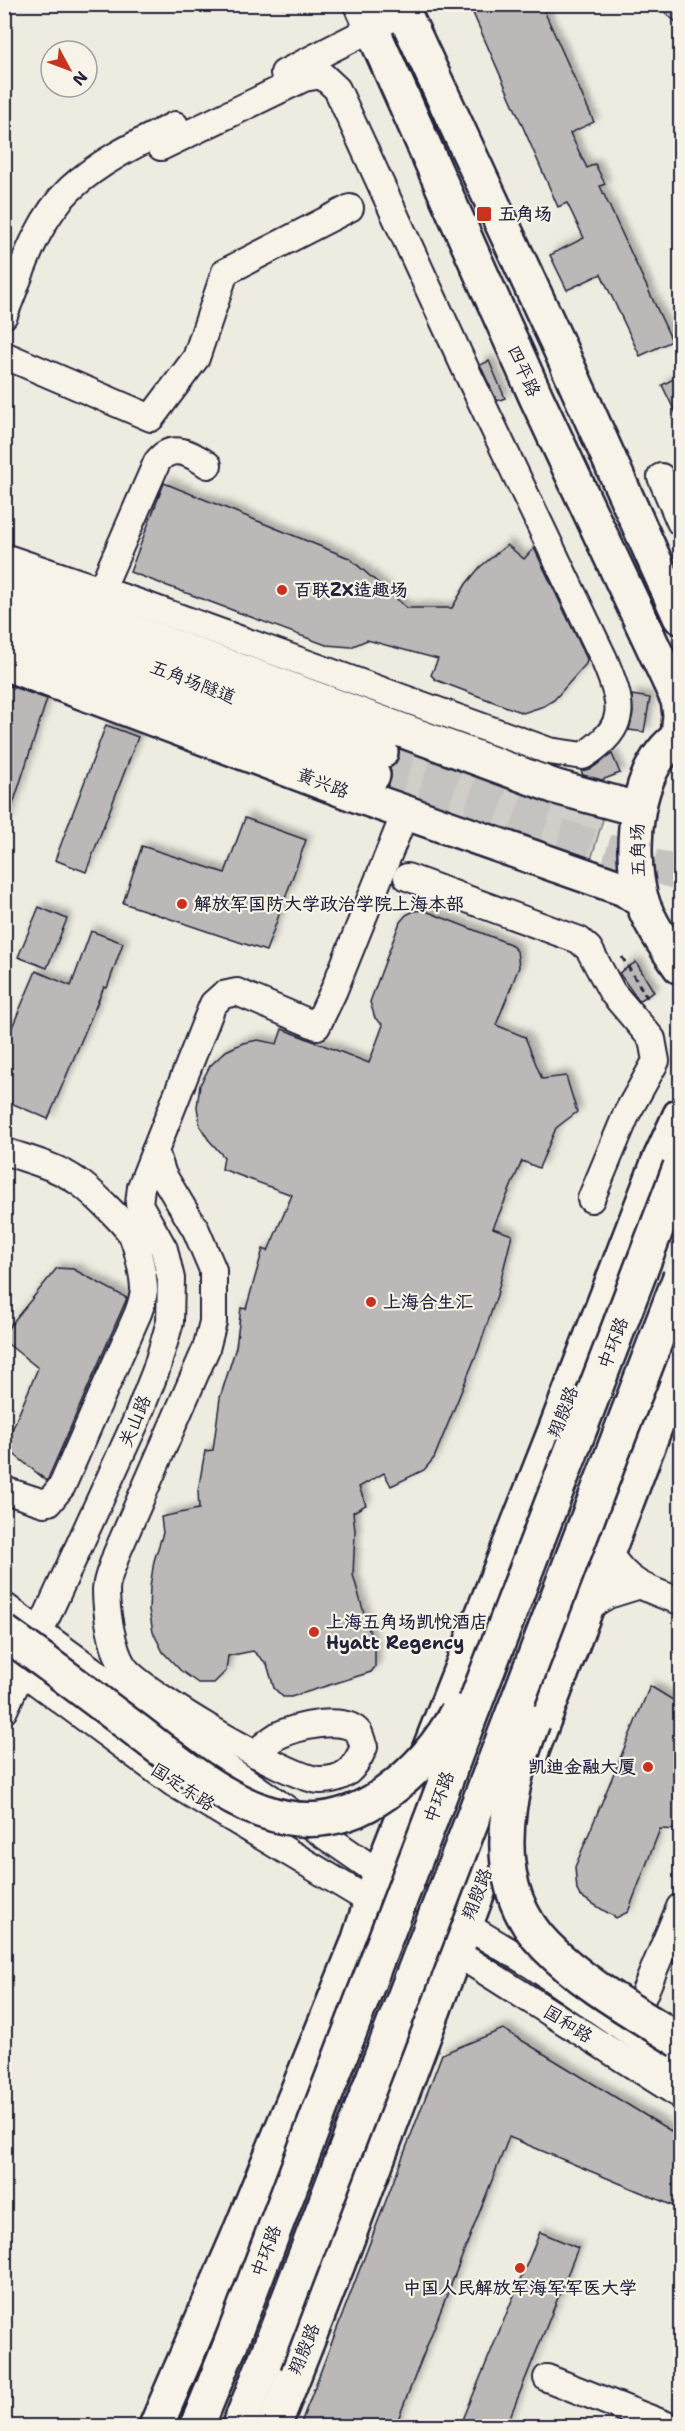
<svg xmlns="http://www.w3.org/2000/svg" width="685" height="2431" font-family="'Shantell Sans','LXGW WenKai TC',sans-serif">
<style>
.green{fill:#d1cdc9;stroke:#7a7882;stroke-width:1.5}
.building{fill:#bbb8b7;stroke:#22223b;stroke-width:1.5;filter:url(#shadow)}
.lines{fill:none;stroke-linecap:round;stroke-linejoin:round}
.major-tunnel{stroke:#c5c3c0;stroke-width:33;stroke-dasharray:33 16;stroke-linecap:butt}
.minor-casing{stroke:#22223b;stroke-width:30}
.major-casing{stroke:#22223b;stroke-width:38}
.highway-casing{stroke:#22223b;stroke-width:38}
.path{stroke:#22223b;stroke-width:3;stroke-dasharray:6 4.5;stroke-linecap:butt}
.minor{stroke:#f7f3e8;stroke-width:26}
.major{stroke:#f7f3e8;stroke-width:33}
.highway{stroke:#f7f3e8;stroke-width:33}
.highway-bridge-casing{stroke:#22223b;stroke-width:38;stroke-linecap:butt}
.highway-bridge{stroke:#f7f3e8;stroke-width:33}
.poi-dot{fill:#c8321e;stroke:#f7f3e8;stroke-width:2}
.labels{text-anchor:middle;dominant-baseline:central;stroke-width:4.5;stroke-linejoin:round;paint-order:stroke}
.poi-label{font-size:18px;font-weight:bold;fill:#22223b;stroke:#f7f3e8;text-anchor:start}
.street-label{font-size:18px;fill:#22223b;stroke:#f7f3e8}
</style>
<defs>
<filter id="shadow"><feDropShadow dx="5" dy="-5" stdDeviation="3" flood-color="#0004"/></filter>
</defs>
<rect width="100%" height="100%" fill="#eeebe1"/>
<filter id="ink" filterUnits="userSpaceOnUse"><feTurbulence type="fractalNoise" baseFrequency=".0167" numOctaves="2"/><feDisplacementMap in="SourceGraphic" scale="12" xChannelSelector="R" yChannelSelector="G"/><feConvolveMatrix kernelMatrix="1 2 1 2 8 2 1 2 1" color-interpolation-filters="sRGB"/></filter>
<g filter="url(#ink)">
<path class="green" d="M395,739L604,816L591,860L473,819L375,790Z"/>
<g class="building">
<path d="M491,4H541L594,122L570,133L587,168L595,164L605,184L600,186L672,341L640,356L601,274L567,290L550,255L584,238L567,203L558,207L473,13Z"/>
<path d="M656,4H681V27Z"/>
<path d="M489,361L505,398L497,401L480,365Z"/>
<path d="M681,375V424L662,385Z"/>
<path d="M164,483L349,558L407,608H452L466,584L480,567L507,545L524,559L534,548L587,659L586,664L554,700L544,706L523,713L436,680L431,675L438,659L367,640L351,647L326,645L130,572Z"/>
<path d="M4,684L47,699L7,823L4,822Z"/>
<path d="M632,695L650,698L644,732L629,730L633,713Z"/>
<path d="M106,725L138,737L86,872L55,860Z"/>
<path d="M612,754L620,773L602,780L583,775L581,771L592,768Z"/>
<path d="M245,818L306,840L266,951L123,903L142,846L225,873Z"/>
<path d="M39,907L67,919L47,968L18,957Z"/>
<path d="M423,910L510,944L517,951L519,967L496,1025L525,1037L542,1079L566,1076L577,1112L556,1128L539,1168L522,1161L493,1228L512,1235L497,1295L479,1348L434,1458L424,1470L391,1486L384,1473L359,1487L366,1505L353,1512L355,1531L353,1575L375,1651V1667L371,1672L291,1697H283L274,1688L267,1664L253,1651L228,1656L226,1671L214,1683H198L180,1670L163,1652L153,1632L149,1610L150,1587L154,1561L163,1533L161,1517L199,1509L198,1491L205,1451L213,1450L220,1398L236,1347L241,1308L246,1309L263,1249L268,1251L292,1195L222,1169L224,1157L208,1139L200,1126L197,1107L200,1085L210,1066L226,1051L243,1043L258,1040L277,1044L282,1029L369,1063L383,1025L375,1018L370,1002L400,922L406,915L414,911Z"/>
<path d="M91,931L123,943L107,988L104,987L48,1119L4,1100V1046L36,971L71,986Z"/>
<path d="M636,962L654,992L639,1001L619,973Z"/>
<path d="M57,1268L73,1269L127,1298L47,1481L5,1447L38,1368L4,1341V1333Z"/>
<path d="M650,1686L681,1705V1830L660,1829L628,1912L616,1918L580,1896L577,1890L575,1867Z"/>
<path d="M503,2029L681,2137V2209L509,2137L395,2427H308L301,2423L442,2054Z"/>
<path d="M540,2232L578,2248L506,2427H460Z"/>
</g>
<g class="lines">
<g class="major-tunnel">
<path d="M381,752L564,813"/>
<path d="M373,775L680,874"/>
</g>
<defs>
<g id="minor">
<path d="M284,73L404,12"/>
<path d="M4,315C21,273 36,221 70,189C100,161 138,143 175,125"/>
<path d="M4,355L151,418L196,358L225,272L350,208"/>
<path d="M661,477L680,522"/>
<path d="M4,557L142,604L549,751L583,756C630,725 623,706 604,659L466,370L337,89L322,75L304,78L161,147"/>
<path d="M95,604L157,462C172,442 192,454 208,465"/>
<path d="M407,877L579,940L589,949L612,992L652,1039L656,1061L627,1113L591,1199"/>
<path d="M4,1151C29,1160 56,1166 77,1181C91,1190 120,1219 130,1232C137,1242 144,1278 144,1290C143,1299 141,1305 138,1313L62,1486L49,1502L44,1503L4,1490"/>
<path d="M609,1553C627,1584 649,1590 680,1601"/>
<path d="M4,1606L213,1758L380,1874L532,1965L680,2067"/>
<path d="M588,1607L608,1595L637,1586"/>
<path d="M4,1658L173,1783L455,1952L680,2095"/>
<path d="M4,1710L136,1421L156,1370L170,1322L171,1279L164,1249L139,1204L141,1187L155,1151"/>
<path d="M255,1754C262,1747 269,1741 277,1736C295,1727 345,1714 359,1733C361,1737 362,1743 364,1747C355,1768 346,1780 320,1780C291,1780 139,1691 123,1666C112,1648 106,1611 106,1590C106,1579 113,1566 116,1555L206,1349L213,1322V1270L196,1230L163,1175L155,1151L213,1004L223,995L237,992L317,1026L334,990L405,813"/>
<path d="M629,2030L680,1907"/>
<path d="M547,2378L669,2426"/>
</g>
<g id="major">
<path d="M361,4L537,399L678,700L680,715L678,737"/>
<path d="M400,4L556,340L680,617"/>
<path d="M4,584L556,787L637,809"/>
<path d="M4,611L381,752"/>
<path d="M4,636L373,775"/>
<path d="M4,663L364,798L624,889L642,901"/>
<path d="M680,736C634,767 628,849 641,898C646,917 668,951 680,967"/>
<path d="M530,1756L680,1362"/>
<path d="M156,2426L237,2239L357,1945L380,1874L554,1433L658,1163L680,1115"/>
<path d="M274,2426L338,2264L507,1815"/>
</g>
<g id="highway">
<path d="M197,2426L229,2348"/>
<path d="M239,2426L264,2363"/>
</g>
</defs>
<use href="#minor" class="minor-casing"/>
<use href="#major" class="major-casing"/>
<use href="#highway" class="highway-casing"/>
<path class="path" d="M622,957L648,999"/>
<use href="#minor" class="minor"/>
<use href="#major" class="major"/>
<use href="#highway" class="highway"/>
<defs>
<g id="highway-bridge">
<path d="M4,1632C49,1664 92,1697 136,1730C209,1786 292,1860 386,1793C416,1771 440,1744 457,1712"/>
<path d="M533,1722C506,1793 486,1886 546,1946C583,1984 636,2013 680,2041"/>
<path d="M229,2348L680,1167"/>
<path d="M264,2363L680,1277"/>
</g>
</defs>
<use href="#highway-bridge" class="highway-bridge-casing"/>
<use href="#highway-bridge" class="highway-bridge"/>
</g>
</g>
<g class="poi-dot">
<rect x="476" y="206" width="16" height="16" rx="3"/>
<circle cx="282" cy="590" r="6"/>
<circle cx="182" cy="904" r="6"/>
<circle cx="371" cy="1302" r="6"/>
<circle cx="314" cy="1632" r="6"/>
<circle cx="648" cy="1767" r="6"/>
<circle cx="520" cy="2268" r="6"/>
</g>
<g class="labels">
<g class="poi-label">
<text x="498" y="214">五角场</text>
<text x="294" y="590">百联ZX造趣场</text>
<text x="194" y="904">解放军国防大学政治学院上海本部</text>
<text x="383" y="1302">上海合生汇</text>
<text x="326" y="1622">上海五角场凯悦酒店<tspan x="326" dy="21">Hyatt Regency</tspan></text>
<text x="636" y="1767" text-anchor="end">凯迪金融大厦</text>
<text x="520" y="2288" text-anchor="middle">中国人民解放军海军军医大学</text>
</g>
<g class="street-label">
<text transform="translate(524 371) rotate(66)">四平路</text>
<text transform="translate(193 682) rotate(21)">五角场隧道</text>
<text transform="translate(323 783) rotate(21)">黄兴路</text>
<text transform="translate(638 850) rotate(-91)">五角场</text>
<text transform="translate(613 1343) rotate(-69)">中环路</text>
<text transform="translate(563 1412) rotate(-69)">翔殷路</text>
<text transform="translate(135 1421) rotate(-67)">关山路</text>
<text transform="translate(183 1787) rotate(33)">国定东路</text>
<text transform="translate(439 1797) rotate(-69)">中环路</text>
<text transform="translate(477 1894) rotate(-69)">翔殷路</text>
<text transform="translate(568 2024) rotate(32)">国和路</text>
<text transform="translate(266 2251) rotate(-69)">中环路</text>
<text transform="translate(304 2349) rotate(-68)">翔殷路</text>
</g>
</g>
<rect width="685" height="2431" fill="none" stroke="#f7f3e8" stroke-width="24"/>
<rect x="12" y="12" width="661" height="2407" fill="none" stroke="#22223b" stroke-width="2" filter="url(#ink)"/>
<g transform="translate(69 69) rotate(131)"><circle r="28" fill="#f7f3e8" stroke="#a29fa3" stroke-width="1.5"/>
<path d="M0-4.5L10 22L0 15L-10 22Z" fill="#c8321e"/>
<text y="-9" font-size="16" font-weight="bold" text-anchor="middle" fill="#22223b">N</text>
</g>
</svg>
